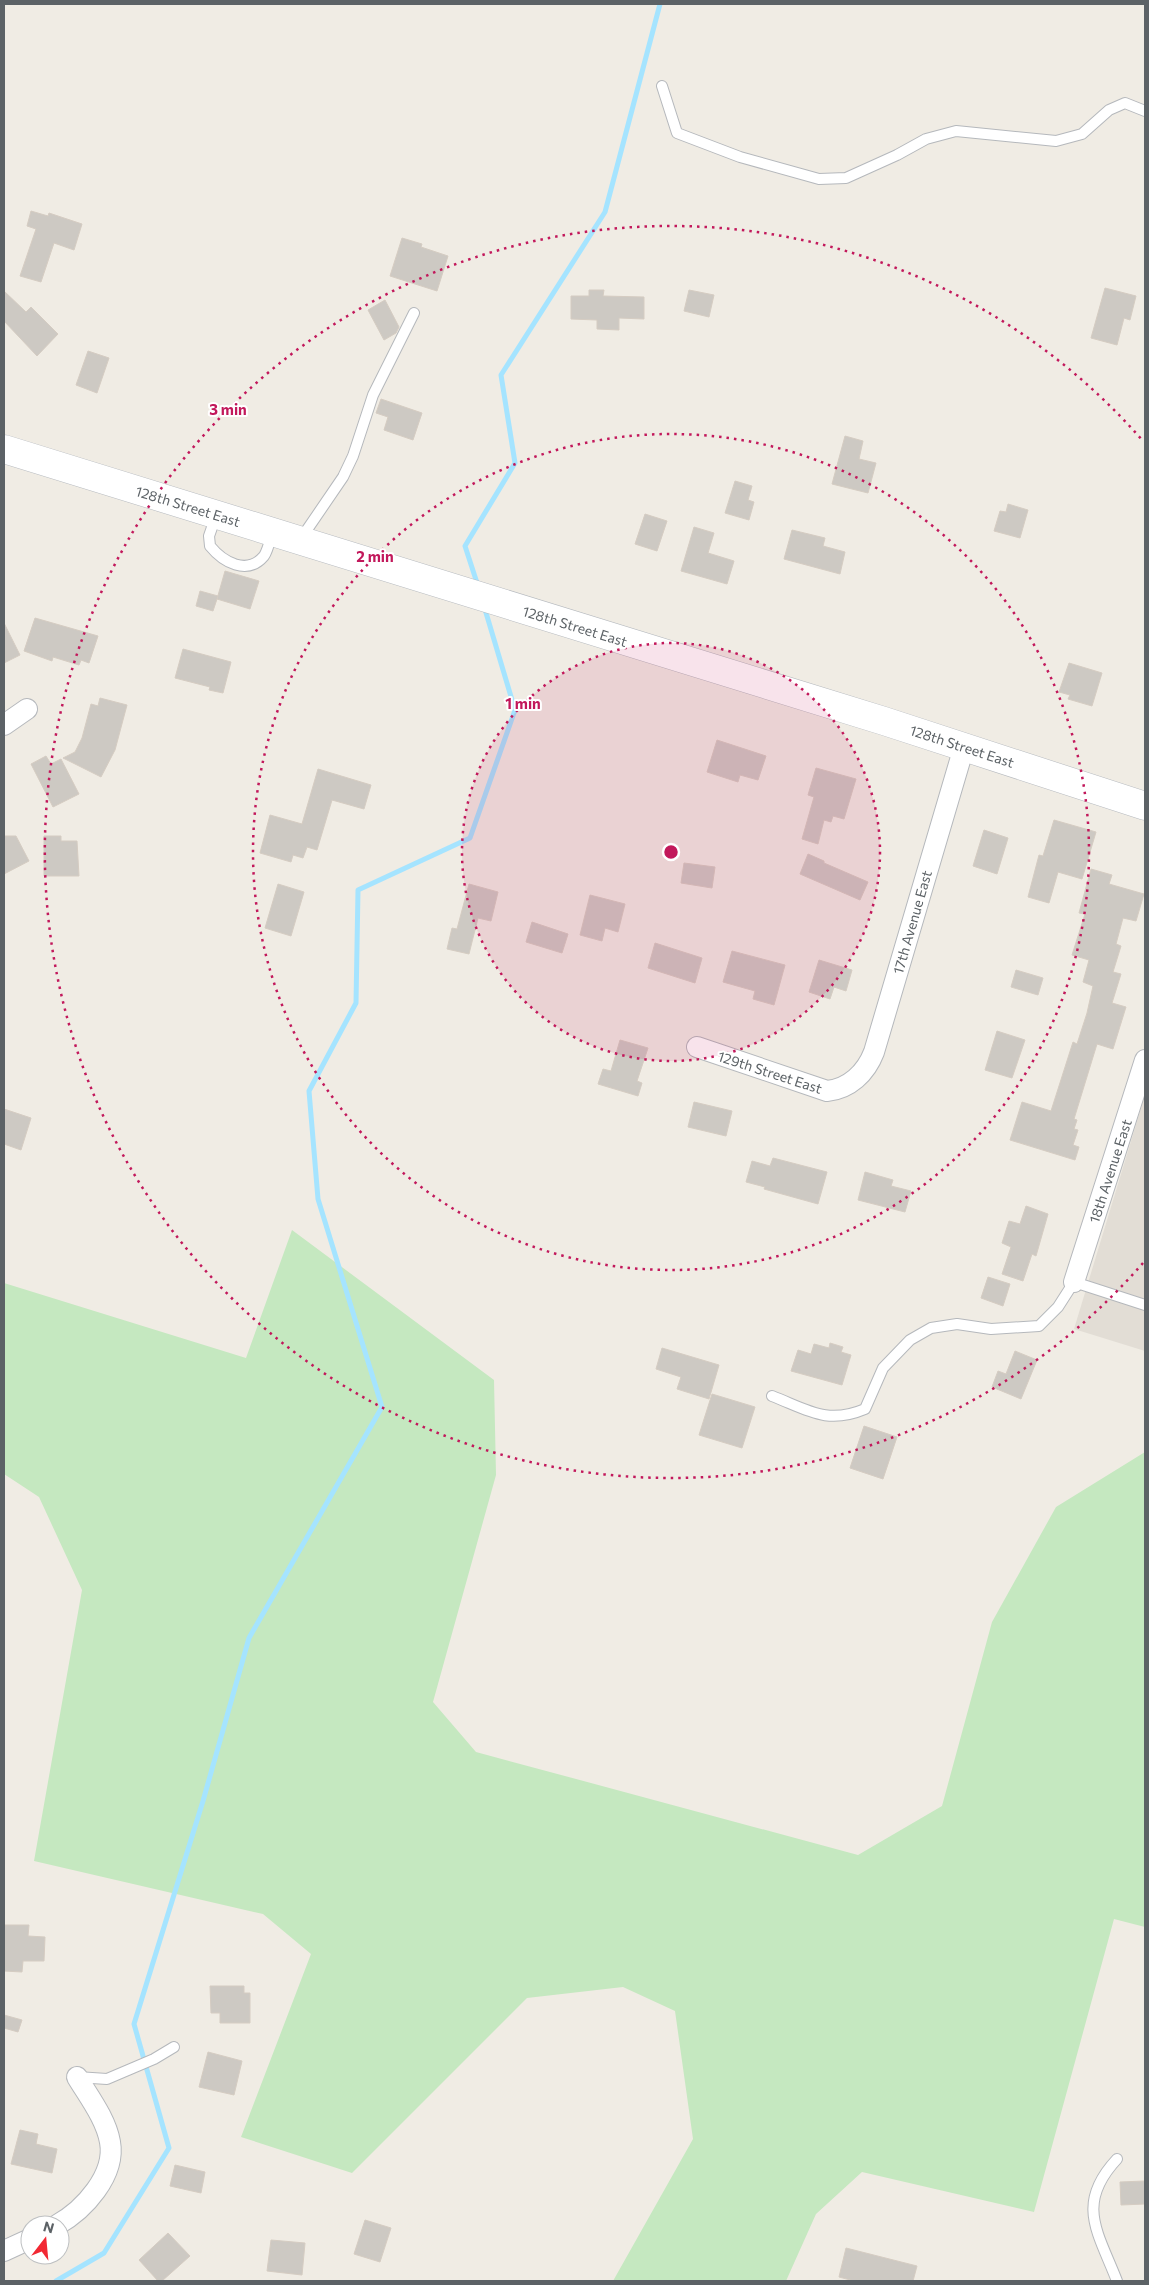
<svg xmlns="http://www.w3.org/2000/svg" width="1149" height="2285" font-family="Commissioner,sans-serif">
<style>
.education{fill:#e2ddd5}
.green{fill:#c5e8c0}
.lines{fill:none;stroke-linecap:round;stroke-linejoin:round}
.stream{stroke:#a5e4ff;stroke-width:5}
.building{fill:#cdc9c3;stroke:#d5ccc2}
.lane-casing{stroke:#b5b8bc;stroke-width:12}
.street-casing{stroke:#b5b8bc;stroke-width:22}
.secondary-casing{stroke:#b6babf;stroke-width:29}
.lane{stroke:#fff;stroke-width:10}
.street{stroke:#fff;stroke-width:20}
.secondary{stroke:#fff;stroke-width:28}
.ring{fill:none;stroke:#c2185b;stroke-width:2.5;stroke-dasharray:2.5 5}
.labels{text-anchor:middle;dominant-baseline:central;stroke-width:4;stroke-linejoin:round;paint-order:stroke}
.street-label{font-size:14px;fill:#5c6266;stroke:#fff}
.centre{fill:#c2185b;stroke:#fff;stroke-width:2.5}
.ring-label{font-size:15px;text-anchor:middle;font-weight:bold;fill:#c2185b;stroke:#fff;stroke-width:4;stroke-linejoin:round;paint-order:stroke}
</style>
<rect width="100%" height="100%" fill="#f0ece4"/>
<path class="education" d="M1145,1095V1351L1074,1329Z"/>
<path class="green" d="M292,1230L494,1380L496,1475L433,1702L476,1752L858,1855L942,1806L992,1622L1056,1507L1145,1452V1927L1114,1919L1034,2212L862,2172L816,2214L786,2281H613L693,2139L675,2011L623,1987L527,1998L352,2173L241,2137L311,1954L263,1914L34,1861L82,1590L39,1497L4,1474V1283L246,1358Z"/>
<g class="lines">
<g class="stream">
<path d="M478,586L465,546L515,463L501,375L605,212L660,4"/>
<path d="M56,2281L104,2253L169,2148L134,2024L203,1801L249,1638L382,1407L318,1199L309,1091L356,1003L358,890L470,838L515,710L484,606"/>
</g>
</g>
<g class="building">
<path d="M31,211L48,216L49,213L82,224L74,250L54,243L41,282L20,276L36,229L27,226Z"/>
<path d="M402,238L422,244L421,247L448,256L437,291L390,276Z"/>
<path d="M1105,288L1136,296L1130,320L1124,318L1117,345L1091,338Z"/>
<path d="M589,290H604L603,296L644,297V319L619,318V330L597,329V320L571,319V296H589Z"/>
<path d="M689,290L714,295L709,317L684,311Z"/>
<path d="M4,291L26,312L31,307L58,334L37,356L4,321Z"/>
<path d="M385,300L399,327L396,333L384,340L368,310Z"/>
<path d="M88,351L109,358L97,393L76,385Z"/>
<path d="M381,399L422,413L413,440L384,430L388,417L376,413Z"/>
<path d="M845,436L863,441L859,459L876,463L868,493L832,484Z"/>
<path d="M735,481L752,486L748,500L754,502L749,520L725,513Z"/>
<path d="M1008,504L1028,510L1020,538L994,531L1000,511L1006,512Z"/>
<path d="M645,514L667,521L657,551L635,544Z"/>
<path d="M694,527L714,533L708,553L734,561L727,584L681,571Z"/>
<path d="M792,530L825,538L823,546L845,552L840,574L784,559Z"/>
<path d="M225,571L259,581L250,609L217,599Z"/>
<path d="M200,591L218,596L213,611L196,606Z"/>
<path d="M35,618L98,636L89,663L81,660L79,665L53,657L52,661L24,651Z"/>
<path d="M4,623L20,655L4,663Z"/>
<path d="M183,649L231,662L223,693L209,690L210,687L175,678Z"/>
<path d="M1069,663L1102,673L1092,706L1068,699L1070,695L1059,692Z"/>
<path d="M100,698L127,705L115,750L101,777L63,758L75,752L82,738L91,704L98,706Z"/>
<path d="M717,740L766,756L758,780L740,775L738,782L707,772Z"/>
<path d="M46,756L51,764L61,759L79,794L53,807L31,764Z"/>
<path d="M816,768L856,779L844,819L833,816L831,822L824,820L818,844L802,839L814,797L808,795Z"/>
<path d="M318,769L371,785L364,809L332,800L317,850L307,847L303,858L293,855L291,862L260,853L270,815L302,824Z"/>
<path d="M1054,820L1096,832L1082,879L1058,872L1049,903L1028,897L1039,855L1043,856Z"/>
<path d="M984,830L1008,838L997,874L973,866Z"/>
<path d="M4,836H16L29,861L4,874Z"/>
<path d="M44,836H61V841H77L79,876H44Z"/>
<path d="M808,854L824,861V863L868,882L860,900L800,874Z"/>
<path d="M684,863L715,867L712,888L681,883Z"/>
<path d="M1091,869L1112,875L1109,884L1144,894L1136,921L1123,918L1116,944L1121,946L1113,972L1121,974L1112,1003L1126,1007L1113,1049L1097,1044L1074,1119L1077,1120L1074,1129L1078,1130L1073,1145L1079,1147L1075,1160L1010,1140L1022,1102L1051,1111L1073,1042L1077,1044L1087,1013L1093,986L1083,982L1089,960L1072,955L1085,914L1079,913Z"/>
<path d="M278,884L304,892L291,936L265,928Z"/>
<path d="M469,884L498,892L491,921L478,918L469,954L447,949L452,928L457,929Z"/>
<path d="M590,895L625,904L618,932L605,928L602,941L580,935Z"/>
<path d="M532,922L568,934L562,953L526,942Z"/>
<path d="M655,943L702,958L695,983L648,968Z"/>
<path d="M732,951L785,965L774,1005L753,999L755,991L723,982Z"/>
<path d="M819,960L852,970L846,991L834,987L830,999L809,992Z"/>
<path d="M1016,970L1043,978L1038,995L1011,987Z"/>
<path d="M997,1031L1025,1040L1012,1078L985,1070Z"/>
<path d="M620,1040L648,1048L637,1081L642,1083L638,1096L598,1084L603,1069L611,1071Z"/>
<path d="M694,1102L732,1111L726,1136L688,1127Z"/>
<path d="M4,1109L31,1118L21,1150L4,1144Z"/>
<path d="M773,1158L827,1172L818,1204L764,1189L765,1187L746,1182L752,1161L770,1166Z"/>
<path d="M865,1172L893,1180L891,1186L911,1191L905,1212L858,1200Z"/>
<path d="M1026,1206L1048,1214L1036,1256L1032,1254L1023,1281L1002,1274L1011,1247L1002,1243L1009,1221L1020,1224Z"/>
<path d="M988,1277L1010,1284L1003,1306L981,1298Z"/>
<path d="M830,1343L843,1347L841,1352L851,1355L842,1385L791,1371L798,1350L811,1354L814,1344L829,1348Z"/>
<path d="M662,1348L719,1365L709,1399L677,1389L681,1377L656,1369Z"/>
<path d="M1015,1351L1037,1360L1021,1399L992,1387L998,1371L1006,1374Z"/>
<path d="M712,1394L755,1407L742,1448L699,1435Z"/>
<path d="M864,1426L897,1437L883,1479L850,1468Z"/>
<path d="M4,1925H29L28,1936L45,1937L44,1961H23L22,1972L4,1971Z"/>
<path d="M210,1986H244V1993H250V2023H220V2013H211Z"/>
<path d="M4,2015L22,2020L18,2032L4,2028Z"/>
<path d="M208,2052L242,2061L234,2095L199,2087Z"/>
<path d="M20,2130L38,2134L36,2144L57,2149L52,2173L11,2164Z"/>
<path d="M175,2165L205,2172L201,2193L170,2186Z"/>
<path d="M1145,2181V2204L1121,2205L1120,2182Z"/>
<path d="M365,2220L391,2228L380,2262L354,2254Z"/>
<path d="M168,2233L190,2256L162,2281H158L139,2260Z"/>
<path d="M271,2240L305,2243L302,2275L267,2271Z"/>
<path d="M846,2248L917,2266L913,2281H854L839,2277Z"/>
</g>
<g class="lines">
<defs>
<g id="lane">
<path d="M662,86L677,133L740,157L819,179L846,178L897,155L926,139L956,131L1056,141L1082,134L1109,110L1125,103L1145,111"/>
<path d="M216,516L209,536L210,546C223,562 247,576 264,556C268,550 270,540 272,533"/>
<path d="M300,540L343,477L353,456L373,395L414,313"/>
<path d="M772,1396C808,1410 827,1425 865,1409L883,1368L910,1340L931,1328L957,1324L991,1329L1039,1326L1058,1307L1074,1282L1145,1305"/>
<path d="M77,2077L107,2079L154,2059L174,2047"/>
<path d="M1117,2159C1075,2204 1098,2232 1117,2281"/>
</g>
<g id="street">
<path d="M4,725L27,709"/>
<path d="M697,1047L827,1091C849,1089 866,1073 874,1052L964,747"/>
<path d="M1074,1282L1145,1060"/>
<path d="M57,2225C84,2210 116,2175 110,2142C106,2119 89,2097 77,2077"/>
<path d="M4,2251L30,2239"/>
</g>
<path id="secondary" d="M4,449L884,721L1145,806"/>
</defs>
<use href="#lane" class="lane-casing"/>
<use href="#street" class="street-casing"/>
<use href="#secondary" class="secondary-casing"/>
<use href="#lane" class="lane"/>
<use href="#street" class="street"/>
<use href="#secondary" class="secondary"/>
</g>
<circle cx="671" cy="852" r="209" fill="#c2185b" fill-opacity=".12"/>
<g class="ring">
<circle cx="671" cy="852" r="209"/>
<circle cx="671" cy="852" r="418"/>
<path d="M1143 1263A626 626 0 1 1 1143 441"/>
</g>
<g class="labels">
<g class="street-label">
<text transform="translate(188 506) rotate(17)">128th Street East</text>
<text transform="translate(575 626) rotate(17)">128th Street East</text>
<text transform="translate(962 746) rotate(18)">128th Street East</text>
<text transform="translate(912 922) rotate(-74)">17th Avenue East</text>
<text transform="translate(770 1072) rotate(18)">129th Street East</text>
<text transform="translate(1110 1171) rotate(-72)">18th Avenue East</text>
</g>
</g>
<circle cx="671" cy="852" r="8" class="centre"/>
<g class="ring-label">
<text x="228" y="415">3 min</text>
<text x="375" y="562">2 min</text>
<text x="523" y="709">1 min</text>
</g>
<rect width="1149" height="2285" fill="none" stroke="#5c6266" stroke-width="10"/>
<g transform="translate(45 2240) rotate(16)"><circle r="24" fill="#ffffff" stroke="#bec0c2"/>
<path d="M0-4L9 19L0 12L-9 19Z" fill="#f22833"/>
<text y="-8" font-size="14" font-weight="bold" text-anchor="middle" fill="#5c6266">N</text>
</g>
</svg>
